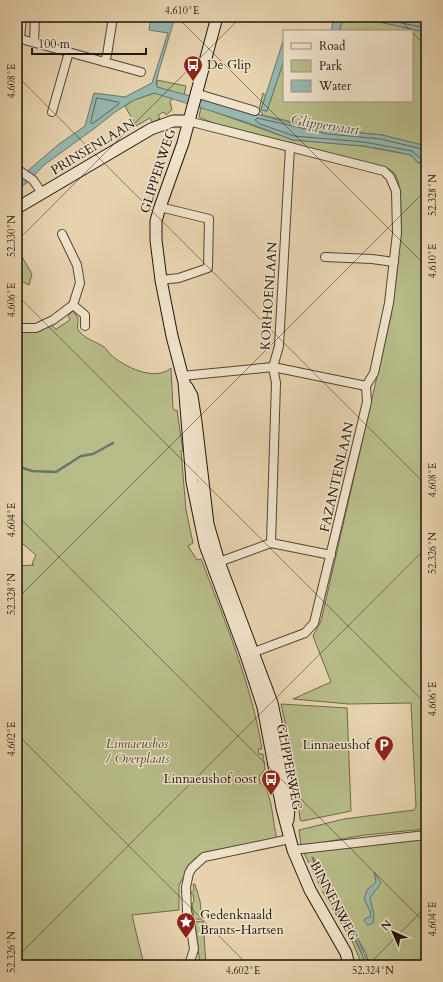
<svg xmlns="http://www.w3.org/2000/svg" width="443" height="982" font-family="Cardo,serif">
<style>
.green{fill:#b7bc89;stroke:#6c684c}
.water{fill:#96b7af;stroke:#67766f}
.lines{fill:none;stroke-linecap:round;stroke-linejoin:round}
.shore{stroke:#5c665e;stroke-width:1}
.stream{stroke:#67766f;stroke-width:2.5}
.street-casing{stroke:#524436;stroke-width:10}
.secondary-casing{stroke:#21150e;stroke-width:13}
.street{stroke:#efe2ca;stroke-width:8}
.secondary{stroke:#efe2ca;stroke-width:11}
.ticks{fill:none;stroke:#21150e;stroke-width:1;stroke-opacity:0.45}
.labels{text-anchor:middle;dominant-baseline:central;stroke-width:3;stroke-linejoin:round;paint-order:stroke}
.poi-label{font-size:13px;fill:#21150e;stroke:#efe2ca;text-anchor:start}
.street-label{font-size:13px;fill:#21150e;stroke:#efe2ca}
.park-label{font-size:13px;font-style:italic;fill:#4e4733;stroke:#efe2ca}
.water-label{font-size:14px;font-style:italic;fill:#4a4e46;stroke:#efe2ca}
.neatline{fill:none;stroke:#21150e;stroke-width:1.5}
.ticks-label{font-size:10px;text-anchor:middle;fill:#21150e}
</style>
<rect width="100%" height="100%" fill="#e6d3ae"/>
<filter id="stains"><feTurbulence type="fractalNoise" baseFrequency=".005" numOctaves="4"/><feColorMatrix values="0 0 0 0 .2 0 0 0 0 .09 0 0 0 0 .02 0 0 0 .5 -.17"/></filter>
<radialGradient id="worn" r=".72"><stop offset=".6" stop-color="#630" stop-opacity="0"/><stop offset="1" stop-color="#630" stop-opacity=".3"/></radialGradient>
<g class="green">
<path d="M342,19L370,20L426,32V146L382,135L329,130L261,115L263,114L259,110L263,93L266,96L261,110L267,111L284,60V101H412V31H339Z"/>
<path d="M157,80L186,86L184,95L157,87Z"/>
<path d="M155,93L173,98L170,102L172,110L166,115L164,112L158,115L160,118L153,123L150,118L136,126L125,106L134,100Z"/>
<path d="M201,107L293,140L363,146L411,155L418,163L426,162V829L365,835L301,846L299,830L344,819L414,810L416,807L411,703L349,704L293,699L331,682L313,636L321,621L390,320C395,292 408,199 396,176C393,170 387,168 381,166L220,126L199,117Z"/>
<path d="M22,257L32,274L29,285L17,279V260Z"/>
<path d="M73,311L78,318C79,323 75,328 80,332C85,339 97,342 104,347C106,348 107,351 110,354C124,367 155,382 171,368L173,408L174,410H177L183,451H181L186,510L193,543L188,546L197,560L201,559C225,621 251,683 262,749H258L259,754H263L265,769L259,777L260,783C273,790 272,823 277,838L195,858L179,885V910L132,915L144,965H17V566L34,565L32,564L36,555L17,539V330L51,325L56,329L70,320L68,316Z"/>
<path d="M281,704L347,708L351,811L302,821L300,820L294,762Z"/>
<path d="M426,834V965H369L366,953L332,896L313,857C311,875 359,938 366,965H362L353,943L324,894L304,853Z"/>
<path d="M193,884H195L200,901L202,919H194L192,904L194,901L193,894H189L194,890Z"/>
<path d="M203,921L206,965H200L195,922Z"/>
</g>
<g class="water">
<path d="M151,17H175L158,74L156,83L157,87L286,122L329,130L382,135L426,146V162L418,163L411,155L392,151L363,146L293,140L246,122L154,93L134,100L115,112L95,128L44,165L28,182L17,189V180L59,144L85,126L94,93L125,97L152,83L168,33L149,30Z"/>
<path d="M334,17H426V32L370,20L343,19L339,31H331Z"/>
<path d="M284,38V60L267,111L261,110Z"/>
<path d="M312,857L359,941L369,965H366L357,942L321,879Z"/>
<path d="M374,872L381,883L370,898L374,914L373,923L368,925L364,921L366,918L371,917L370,911L364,899L367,890L376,882Z"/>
</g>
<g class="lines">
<g class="shore">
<path d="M373,17L426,28"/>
<path d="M97,98L118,102L119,104L92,124L91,122Z"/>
<path d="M426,150L381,139L328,134L257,118L255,120L260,124L294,136L364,142L412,151L420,158H426"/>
</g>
<path class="stream" d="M17,466L32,471L56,472L81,456L93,454L113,443"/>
<defs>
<g id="street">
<path d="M17,38L141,72"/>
<path d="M20,39L22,17"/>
<path d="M34,42L35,17"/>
<path d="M104,62L107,55L113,17"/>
<path d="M195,93L255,111"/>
<path d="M52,112L69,52"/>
<path d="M188,121L384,171L390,177L396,191L397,233L389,303L374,373L366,386L367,402L314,623L305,633L249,654"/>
<path d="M17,169L33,180L42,193"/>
<path d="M160,207L209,219L208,268L179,278L161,280"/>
<path d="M325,257L372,259L394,262"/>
<path d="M73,305L85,315V326"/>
<path d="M17,328H36L53,320L73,305L80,283L77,265L62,234"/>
<path d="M182,376L273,367L366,386"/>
<path d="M271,543L276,383L273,367L279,346L290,147"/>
<path d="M219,562L271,543L331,555"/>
<path d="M293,850L426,835"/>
<path d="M189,965L194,949L190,922L187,912L186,887L189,873L192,868L204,857L290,839"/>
</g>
<g id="secondary">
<path d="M217,17L183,143L160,207L156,221V240L161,280L172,336L184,382L192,482L205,545L246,655L263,707L282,808L293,850L310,890L346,953L349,965"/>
<path d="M17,208L151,129L173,121H188"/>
<path d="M187,387L192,396L196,422L208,524L219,562L272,703L283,755L289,808L288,820"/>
</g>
</defs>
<use href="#street" class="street-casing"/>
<use href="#secondary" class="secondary-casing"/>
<use href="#street" class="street"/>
<use href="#secondary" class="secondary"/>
</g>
<path class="ticks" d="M177,17L426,266M397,17L411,31M412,32L426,46M17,76L426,485M17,241L241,17M17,295L426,704M17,515L426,924M17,599L426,190M17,734L248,965M17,954L28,965M17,957L426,548M368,965L426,907"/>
<defs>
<symbol id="bus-pin" viewBox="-11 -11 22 30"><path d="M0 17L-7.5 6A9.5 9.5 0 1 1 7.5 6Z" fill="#8f2418" stroke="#efe2ca"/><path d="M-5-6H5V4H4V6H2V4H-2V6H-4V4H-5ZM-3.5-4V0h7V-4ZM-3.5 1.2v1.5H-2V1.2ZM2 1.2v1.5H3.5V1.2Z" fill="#fff"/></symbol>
<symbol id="parking-pin" viewBox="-11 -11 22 30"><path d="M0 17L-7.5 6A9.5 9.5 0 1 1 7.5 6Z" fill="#8f2418" stroke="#efe2ca"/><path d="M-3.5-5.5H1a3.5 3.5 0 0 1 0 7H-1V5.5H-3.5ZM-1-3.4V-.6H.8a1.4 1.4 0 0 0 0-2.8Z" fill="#fff"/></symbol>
<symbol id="sight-pin" viewBox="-11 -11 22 30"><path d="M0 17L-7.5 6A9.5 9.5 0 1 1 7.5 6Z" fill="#8f2418" stroke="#efe2ca"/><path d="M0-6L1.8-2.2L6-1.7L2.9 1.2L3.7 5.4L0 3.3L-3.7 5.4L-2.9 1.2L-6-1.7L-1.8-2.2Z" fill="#fff"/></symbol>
</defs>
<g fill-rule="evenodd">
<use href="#bus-pin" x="182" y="54" width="22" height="30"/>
<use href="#parking-pin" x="373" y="734" width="22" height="30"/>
<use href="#bus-pin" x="260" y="768" width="22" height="30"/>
<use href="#sight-pin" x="175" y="911" width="22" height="30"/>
</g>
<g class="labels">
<g class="poi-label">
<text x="207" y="65">De Glip</text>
<text x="370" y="745" text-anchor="end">Linnaeushof</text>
<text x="257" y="779" text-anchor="end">Linnaeushof oost</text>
<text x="200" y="915">Gedenknaald<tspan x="200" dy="15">Brants-Hartsen</tspan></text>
</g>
<g class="street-label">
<text transform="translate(93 147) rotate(-31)">PRINSENLAAN</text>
<text transform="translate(158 171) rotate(-72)">GLIPPERWEG</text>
<text transform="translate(269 296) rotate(-86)">KORHOENLAAN</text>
<text transform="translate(337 477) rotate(-77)">FAZANTENLAAN</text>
<text transform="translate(289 767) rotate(79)">GLIPPERWEG</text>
<text transform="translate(334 901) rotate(62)">BINNENWEG</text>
</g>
<g class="park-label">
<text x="137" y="744">Linnaeusbos<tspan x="137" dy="15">/ Overplaats</tspan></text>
</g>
<g class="water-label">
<text transform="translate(325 125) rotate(9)">Glippervaart</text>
</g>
</g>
<rect width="443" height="982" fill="none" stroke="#e6d3ae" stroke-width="44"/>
<rect x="283" y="30" width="130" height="72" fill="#efe2ca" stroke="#9d907f"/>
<rect x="291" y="43" width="20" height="6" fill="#efe2ca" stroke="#9d907f"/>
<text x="319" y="50" font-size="12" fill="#21150e">Road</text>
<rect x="291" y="60" width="20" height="12" fill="#b7bc89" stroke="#9d907f"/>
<text x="319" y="70" font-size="12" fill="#21150e">Park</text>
<rect x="291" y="80" width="20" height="12" fill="#96b7af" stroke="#9d907f"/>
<text x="319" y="90" font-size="12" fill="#21150e">Water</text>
<g transform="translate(393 932) rotate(315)" stroke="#efe2ca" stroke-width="3" paint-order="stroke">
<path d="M0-3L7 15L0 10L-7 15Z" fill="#21150e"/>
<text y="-6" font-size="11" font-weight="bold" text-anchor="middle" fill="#21150e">N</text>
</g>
<path d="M32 48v6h114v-6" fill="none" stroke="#21150e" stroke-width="2"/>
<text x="38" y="48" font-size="12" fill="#21150e" stroke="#efe2ca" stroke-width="3" paint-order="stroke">100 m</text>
<rect x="22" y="22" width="399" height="938" class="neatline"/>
<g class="ticks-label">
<text x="182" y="14">4.610°E</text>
<text transform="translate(11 81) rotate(-90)" y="4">4.608°E</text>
<text transform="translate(432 195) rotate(-90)" y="4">52.328°N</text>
<text transform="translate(11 236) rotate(-90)" y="4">52.330°N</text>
<text transform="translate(432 261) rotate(-90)" y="4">4.610°E</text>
<text transform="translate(11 300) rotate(-90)" y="4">4.606°E</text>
<text transform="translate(432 480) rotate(-90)" y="4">4.608°E</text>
<text transform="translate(11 520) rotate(-90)" y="4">4.604°E</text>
<text transform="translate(432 553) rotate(-90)" y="4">52.326°N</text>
<text transform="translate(11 594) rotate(-90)" y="4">52.328°N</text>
<text transform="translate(432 699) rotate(-90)" y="4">4.606°E</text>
<text transform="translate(11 739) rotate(-90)" y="4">4.602°E</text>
<text transform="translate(432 919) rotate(-90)" y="4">4.604°E</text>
<text transform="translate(11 952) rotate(-90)" y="4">52.326°N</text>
<text x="243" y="974">4.602°E</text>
<text x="373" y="974">52.324°N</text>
</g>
<rect width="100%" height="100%" filter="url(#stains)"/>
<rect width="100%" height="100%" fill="url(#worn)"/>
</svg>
